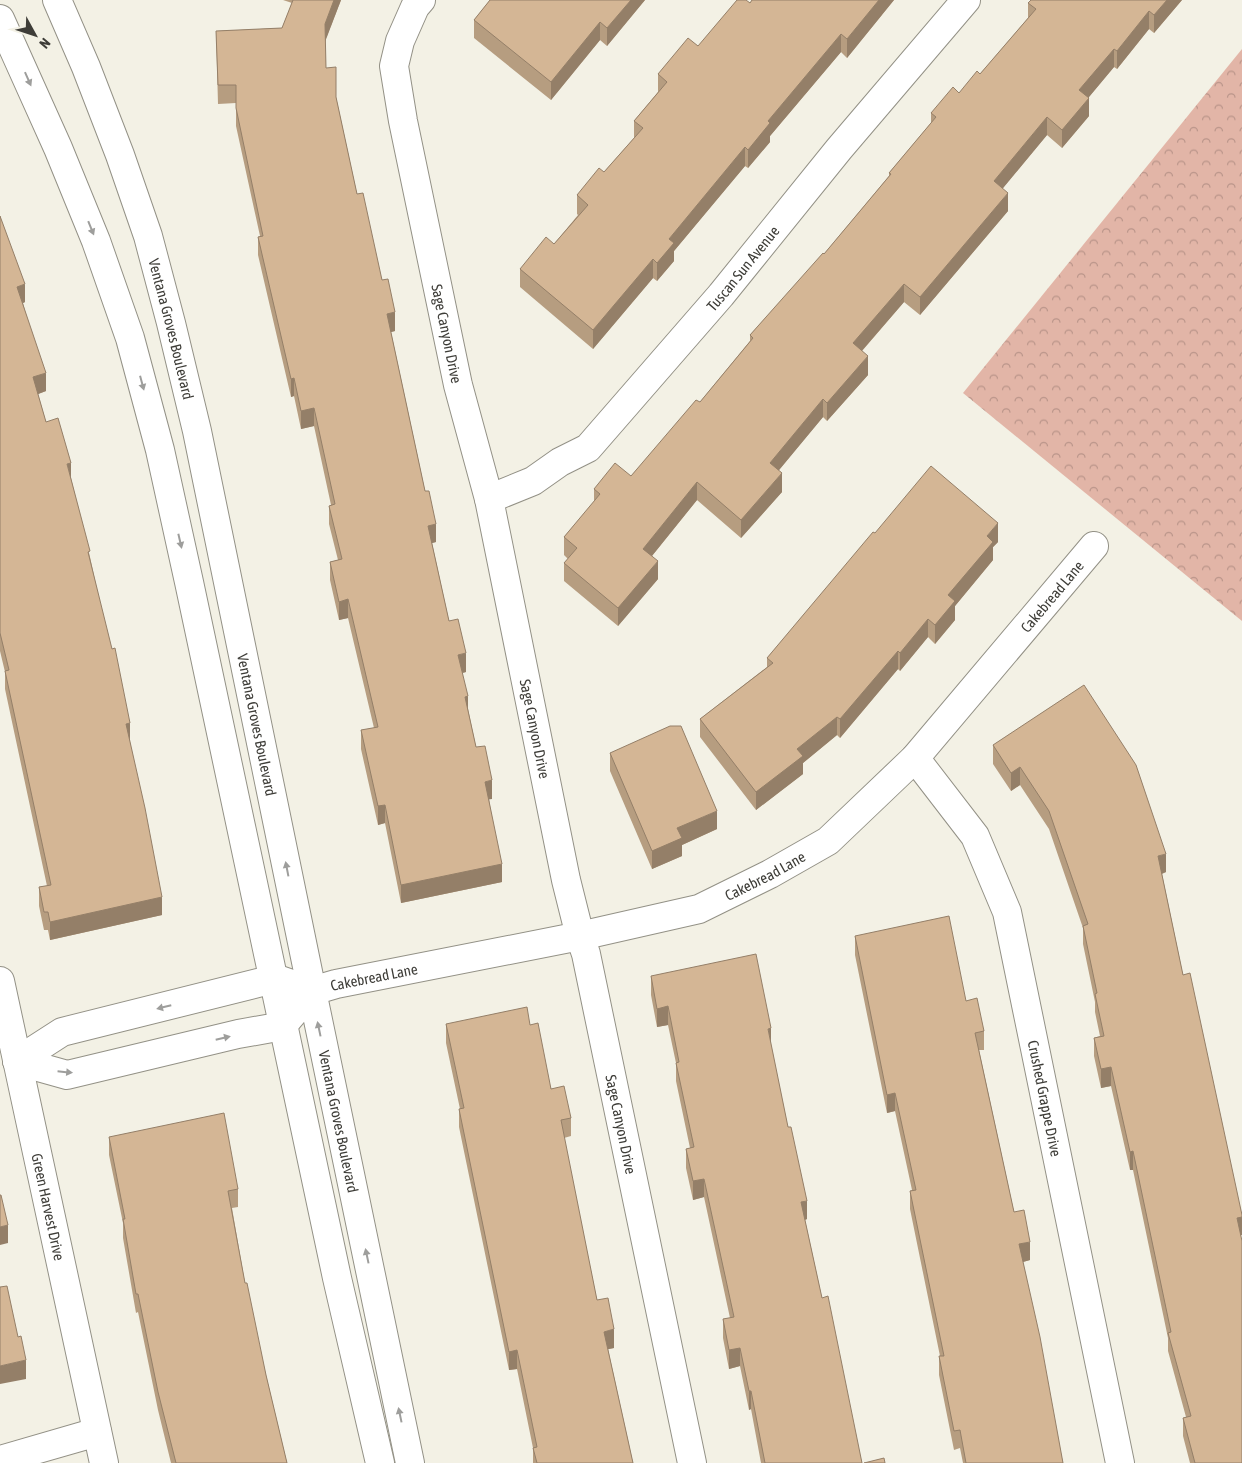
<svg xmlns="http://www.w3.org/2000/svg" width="1242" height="1463" font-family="'Asap Condensed',sans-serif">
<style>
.forest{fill:url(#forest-crowns)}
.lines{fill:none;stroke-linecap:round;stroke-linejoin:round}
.minor-casing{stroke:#939186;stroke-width:30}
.tertiary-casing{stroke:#939186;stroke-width:30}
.minor{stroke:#fff;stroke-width:28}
.tertiary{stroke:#fff;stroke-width:28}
.wall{fill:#b69d80}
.shaded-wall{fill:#947f68}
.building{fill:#d4b695;stroke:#947f68}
.oneway{fill:#9e9e9c}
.labels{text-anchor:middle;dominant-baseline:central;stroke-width:4;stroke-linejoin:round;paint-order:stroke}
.street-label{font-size:15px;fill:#3e3d38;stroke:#f3f1e5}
</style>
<defs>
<pattern id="forest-crowns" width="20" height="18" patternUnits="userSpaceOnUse" patternTransform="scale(1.25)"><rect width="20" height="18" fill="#e2b5a7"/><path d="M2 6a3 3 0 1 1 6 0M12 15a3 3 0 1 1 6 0" fill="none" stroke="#b99489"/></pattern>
</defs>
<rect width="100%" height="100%" fill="#f3f1e5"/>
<path class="forest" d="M1242,49V621L963,393Z"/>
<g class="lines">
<defs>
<g id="minor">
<path id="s1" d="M421,0L415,7L400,41L394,66L403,121L458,385L489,499L566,880L580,936L586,954L692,1463"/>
<path id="s2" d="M489,499L533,481L560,462L588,448L721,295L839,149L966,0"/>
<path id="s3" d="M915,758L975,836L1007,912L1120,1463"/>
<path id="s4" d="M0,981L104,1463"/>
<path id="s5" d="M17,1061L67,1075L238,1034L272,1028L283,1025L312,991L336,984L580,936L699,909L770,874L828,841L915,758L1094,546"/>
<path d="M17,1061L62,1032L262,982L274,978L312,991"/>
<path d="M0,1460L97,1432"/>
</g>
<g id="tertiary">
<path id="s6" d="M57,0L86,67L120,155L148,236L171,323L197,431L312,991L410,1463"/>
<path d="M0,19L58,148L96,241L130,338L160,450L189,582L337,1278L380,1463"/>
</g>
</defs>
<use href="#minor" class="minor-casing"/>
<use href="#tertiary" class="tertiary-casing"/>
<use href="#minor" class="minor"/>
<use href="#tertiary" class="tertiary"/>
</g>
<g class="wall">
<path d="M283,0H341L325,41L326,68L336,97L357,194L382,280L395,331L391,332L436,542L432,543L449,621L466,672L462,673L468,709L476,747L492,799H489L502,882L401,903L385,823L378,825L361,749V730L374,728L348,618L339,620L330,580V562L338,560L329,524V506L331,505L314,426L301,429L294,396L291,397L258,255V237L260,236L236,126V103L218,104L216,31L282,28L292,3Z"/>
<path d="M490,0H645L607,46L600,40L551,100L474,38V20Z"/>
<path d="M752,0H894L847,58L841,52L770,136V142L748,168L745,166L674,251V261L657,281L653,278L593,349L520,287V269L554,244L578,215L577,214V195L604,172L634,138V121L658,92V74L698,46L750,3Z"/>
<path d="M1031,0H1182L1154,33L1149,29L1117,69L1114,67L1088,98L1089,116L1062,148L1047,135L1002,189L1008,211L920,315L904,302L862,351L868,375L827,421L823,417L778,471L782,492L741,538L697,500L652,556L658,579L618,626L564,581V563L568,559L564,555V537L594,502V489L631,476L700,402L750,341V335L824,254L889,176V173L931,123V113L959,93L980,74L1028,18V3Z"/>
<path d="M0,216L25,302L23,303L46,391L38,394L46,422L71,478L90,557L130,742L162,915L50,940L48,930H44L39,906V887L47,886L5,689V672L0,651Z"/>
<path d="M875,533L998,542L993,547V560L955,606V620L935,644L928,637L900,671L898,669L840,738L837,735L803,763V774L756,810L700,737V719L767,667V658Z"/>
<path d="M993,745L1166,872L1162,874L1183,975L1242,1215V1235H1241L1242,1463H1190L1183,1436V1418L1186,1417L1168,1351V1338L1133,1170H1130L1111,1086L1101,1088L1094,1056V1038L1100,1036L1095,1012V1002L1083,944V928L1049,829L1020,785L1011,791L993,764Z"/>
<path d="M610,753L717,829L682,845V856L652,869L610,771Z"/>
<path d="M855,936L966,1001L984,1031V1050H979L1014,1212L1030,1260L1023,1262L1063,1463H963L960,1448L954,1450L939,1375V1356H940L910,1209V1191L912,1190L895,1111L887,1113L855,955Z"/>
<path d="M651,976L771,1046L807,1219L805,1220L822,1298L862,1463H761L751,1409L749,1410L740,1366L729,1369L723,1338V1319L730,1318L704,1197L693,1200L686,1168V1149L690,1148L676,1081V1063L668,1025L657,1027L651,995Z"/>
<path d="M446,1024L530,1025L551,1089L571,1118V1136L564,1138L597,1300L614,1348L608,1349L633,1463H533V1448L517,1369L509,1370L459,1127V1109H460L446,1043Z"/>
<path d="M109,1137L238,1189V1207L232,1208L245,1283L266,1375L287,1463H171L158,1410L138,1312L136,1313L123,1238V1223L109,1155Z"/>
</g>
<g class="shaded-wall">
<path d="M334,0H341L325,42V24Z"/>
<path d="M631,0H645L607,46V28Z"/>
<path d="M879,0H894L847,58V39Z"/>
<path d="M1167,0H1182L1154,33V15Z"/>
<path d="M1149,11V29L1117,69V51Z"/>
<path d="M600,22V40L551,100V82Z"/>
<path d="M841,34V52L770,136V142L748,168V150L768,121Z"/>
<path d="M1114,49V67L1079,109V90Z"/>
<path d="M1089,98V116L1062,148V130Z"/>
<path d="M1047,117V135L994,199V181Z"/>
<path d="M745,147V166L674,251V261L657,281V263L669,239Z"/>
<path d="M1008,193V211L920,315V297Z"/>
<path d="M653,259V278L593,349V330Z"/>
<path d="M25,284V302L17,306V287Z"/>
<path d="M904,284V302L853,361V343Z"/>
<path d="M395,312V331L387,333V314Z"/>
<path d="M868,356V375L827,421V403Z"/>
<path d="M46,373V391L33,396V377Z"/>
<path d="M294,378V396L291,397V379Z"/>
<path d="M823,399V417L770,481V463Z"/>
<path d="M314,408V426L301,429V411Z"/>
<path d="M71,463V481L67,464Z"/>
<path d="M782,473V492L741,538V520Z"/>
<path d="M697,482V500L643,567V549Z"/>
<path d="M998,523V542L993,547V560L955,606V620L935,644V625L948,595L987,536Z"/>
<path d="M436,524V542L428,544V526Z"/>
<path d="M658,561V579L618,626V608Z"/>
<path d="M348,599V618L339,620V602Z"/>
<path d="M928,619V637L900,671V653Z"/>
<path d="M898,651V669L840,738V719Z"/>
<path d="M466,653V672L458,674V655Z"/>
<path d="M468,696V715L465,697Z"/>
<path d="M837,717V735L803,763V774L756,810V792L797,749Z"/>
<path d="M130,723V742L126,743V724Z"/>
<path d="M1020,767V785L1011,791V773Z"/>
<path d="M492,780V799L485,800V782Z"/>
<path d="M385,805V823L378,825V806Z"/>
<path d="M717,811V829L682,845V856L652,869V851L677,828Z"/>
<path d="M1166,854V872L1158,875V856Z"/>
<path d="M502,864V882L401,903V885Z"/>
<path d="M162,897V915L50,940V922Z"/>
<path d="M668,1006V1025L657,1027V1009Z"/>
<path d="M771,1028V1047L768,1029Z"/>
<path d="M1111,1067V1086L1101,1088V1069Z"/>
<path d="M895,1093V1111L887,1113V1095Z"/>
<path d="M1133,1151V1170H1130V1152Z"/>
<path d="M704,1179V1197L693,1200V1181Z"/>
<path d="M807,1201V1219L801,1221V1202Z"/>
<path d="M1242,1217V1235L1237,1236V1218Z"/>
<path d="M8,1225V1243L0,1245V1227Z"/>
<path d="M1030,1242V1260L1019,1263V1244Z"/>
<path d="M614,1329V1348L604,1350V1332Z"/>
<path d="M740,1348V1366L729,1369V1350Z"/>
<path d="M517,1350V1369L509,1370V1352Z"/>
<path d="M26,1360V1379L0,1384V1366Z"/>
<path d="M749,1391H751V1409L749,1410Z"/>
</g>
<g class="building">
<path d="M293,0H334L325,24L326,68L336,67V97L357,194L363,193L382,280L388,279L395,312L387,314L425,491H429L436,524L428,526L449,621L458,619L466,653L458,655L468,696L465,697L476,747L485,746L492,780L485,782L502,864L401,885L385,805L378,806L361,730L378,727L348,599L339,602L330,562L342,559L329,506L335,504L314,408L301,411L294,378L291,379L258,237L263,236L236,108V85H218L216,31L282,28Z"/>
<path d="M490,0H631L607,28L600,22L551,82L474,20Z"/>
<path d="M737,0H746L750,3L752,0H879L847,39L841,34L768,121L770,123L748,150L745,147L669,239L674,243L657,263L653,259L593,330L520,269L546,237L554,244L588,205L577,195L599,168L604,172L643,128L634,121L667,82L658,74L688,38L698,46Z"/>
<path d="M1031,0H1167L1154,15L1149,11L1117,51L1114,49L1079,90L1089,98L1062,130L1047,117L994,181L1008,193L920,297L904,284L853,343L868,356L827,403L823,399L770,463L782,473L741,520L697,482L643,549L658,561L618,608L564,563L577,548L564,537L600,494L594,489L615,463L631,476L696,400L700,402L753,338L750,335L823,253L824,254L891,174L889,173L936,117L931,113L953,87L959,93L977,71L980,74L1036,9L1028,3Z"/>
<path d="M0,216L25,284L17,287L46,373L33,377L46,422L58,418L71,463L67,464L90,551L88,552L112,649L115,648L130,723L126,724L145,808L162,897L50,922L48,912H44L39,887L51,885L5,671L9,670L0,633Z"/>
<path d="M931,466L998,523L987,536L993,542L948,595L955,601L935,625L928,619L900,653L898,651L840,719L837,717L797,749L803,756L756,792L700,719L773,663L767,658L873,532L875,533Z"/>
<path d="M1084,685L1136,765L1166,854L1158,856L1183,975L1190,973L1242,1215V1217L1237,1218L1242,1241V1463H1195L1183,1418L1191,1416L1168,1333L1171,1332L1133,1151L1130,1152L1111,1067L1101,1069L1094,1038L1104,1036L1095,994L1097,993L1083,926L1088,924L1049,811L1020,767L1011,773L993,745Z"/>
<path d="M670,726H681L717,811L677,828L682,838L652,851L610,753Z"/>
<path d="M949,916L966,1001L977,998L984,1031L975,1033L1014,1212L1024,1210L1030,1242L1019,1244L1040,1337L1063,1463H966L960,1430L954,1431L939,1356H944L910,1191L916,1190L895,1093L887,1095L855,936Z"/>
<path d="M756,954L771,1028L768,1029L788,1127H791L807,1201L801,1202L822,1298L828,1296L862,1463H765L751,1391H749L740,1348L729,1350L723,1319L734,1317L704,1179L693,1181L686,1149L694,1147L676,1063L679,1062L668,1006L657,1009L651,976Z"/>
<path d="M527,1007L530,1025L538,1023L551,1089L564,1086L571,1118L561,1120L597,1300L608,1298L614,1329L604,1332L633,1463H537L533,1448L537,1447L517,1350L509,1352L459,1109L464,1108L446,1024Z"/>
<path d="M224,1113L238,1189L228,1191L245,1283H247L266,1375L287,1463H176L158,1392L138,1294H136L123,1219H125L109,1137Z"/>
<path d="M0,1195H1L8,1225L0,1227Z"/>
<path d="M7,1286L18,1337L21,1336L26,1360L0,1366V1287Z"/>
<path d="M884,1458L885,1463H864Z"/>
</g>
<defs><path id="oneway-solid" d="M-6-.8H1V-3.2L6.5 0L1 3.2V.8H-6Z" transform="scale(1.25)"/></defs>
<g class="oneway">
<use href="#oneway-solid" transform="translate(28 79) rotate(66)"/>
<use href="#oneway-solid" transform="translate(91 228) rotate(68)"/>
<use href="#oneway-solid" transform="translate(142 383) rotate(75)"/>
<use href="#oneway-solid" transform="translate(180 541) rotate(77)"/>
<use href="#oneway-solid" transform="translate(287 869) rotate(-101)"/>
<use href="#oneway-solid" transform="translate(164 1007) rotate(166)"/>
<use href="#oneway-solid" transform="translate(319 1029) rotate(-102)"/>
<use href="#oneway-solid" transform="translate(223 1038) rotate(-13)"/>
<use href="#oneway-solid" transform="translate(65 1072) rotate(6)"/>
<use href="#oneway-solid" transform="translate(367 1256) rotate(-102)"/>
<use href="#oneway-solid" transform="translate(400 1415) rotate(-102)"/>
</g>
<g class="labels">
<g class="street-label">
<text stroke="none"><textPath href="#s2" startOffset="349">Tuscan Sun Avenue</textPath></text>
<text stroke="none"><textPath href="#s6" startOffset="349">Ventana Groves Boulevard</textPath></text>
<text stroke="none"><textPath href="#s1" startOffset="345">Sage Canyon Drive</textPath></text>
<text stroke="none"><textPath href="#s5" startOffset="1192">Cakebread Lane</textPath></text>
<text stroke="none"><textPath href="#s6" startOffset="754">Ventana Groves Boulevard</textPath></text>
<text stroke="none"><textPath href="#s1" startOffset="750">Sage Canyon Drive</textPath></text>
<text stroke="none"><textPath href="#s5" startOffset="788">Cakebread Lane</textPath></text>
<text stroke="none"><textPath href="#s5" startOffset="382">Cakebread Lane</textPath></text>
<text stroke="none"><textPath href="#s3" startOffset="371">Crushed Grappe Drive</textPath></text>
<text stroke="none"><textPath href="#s6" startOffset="1159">Ventana Groves Boulevard</textPath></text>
<text stroke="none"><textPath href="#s1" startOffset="1155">Sage Canyon Drive</textPath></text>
<text stroke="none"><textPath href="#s4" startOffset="231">Green Harvest Drive</textPath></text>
</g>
</g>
<g transform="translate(35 35) rotate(130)" stroke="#f3f1e5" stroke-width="4" paint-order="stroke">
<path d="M0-4L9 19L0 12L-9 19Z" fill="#3e3d38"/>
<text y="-8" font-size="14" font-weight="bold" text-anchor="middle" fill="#3e3d38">N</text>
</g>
</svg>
